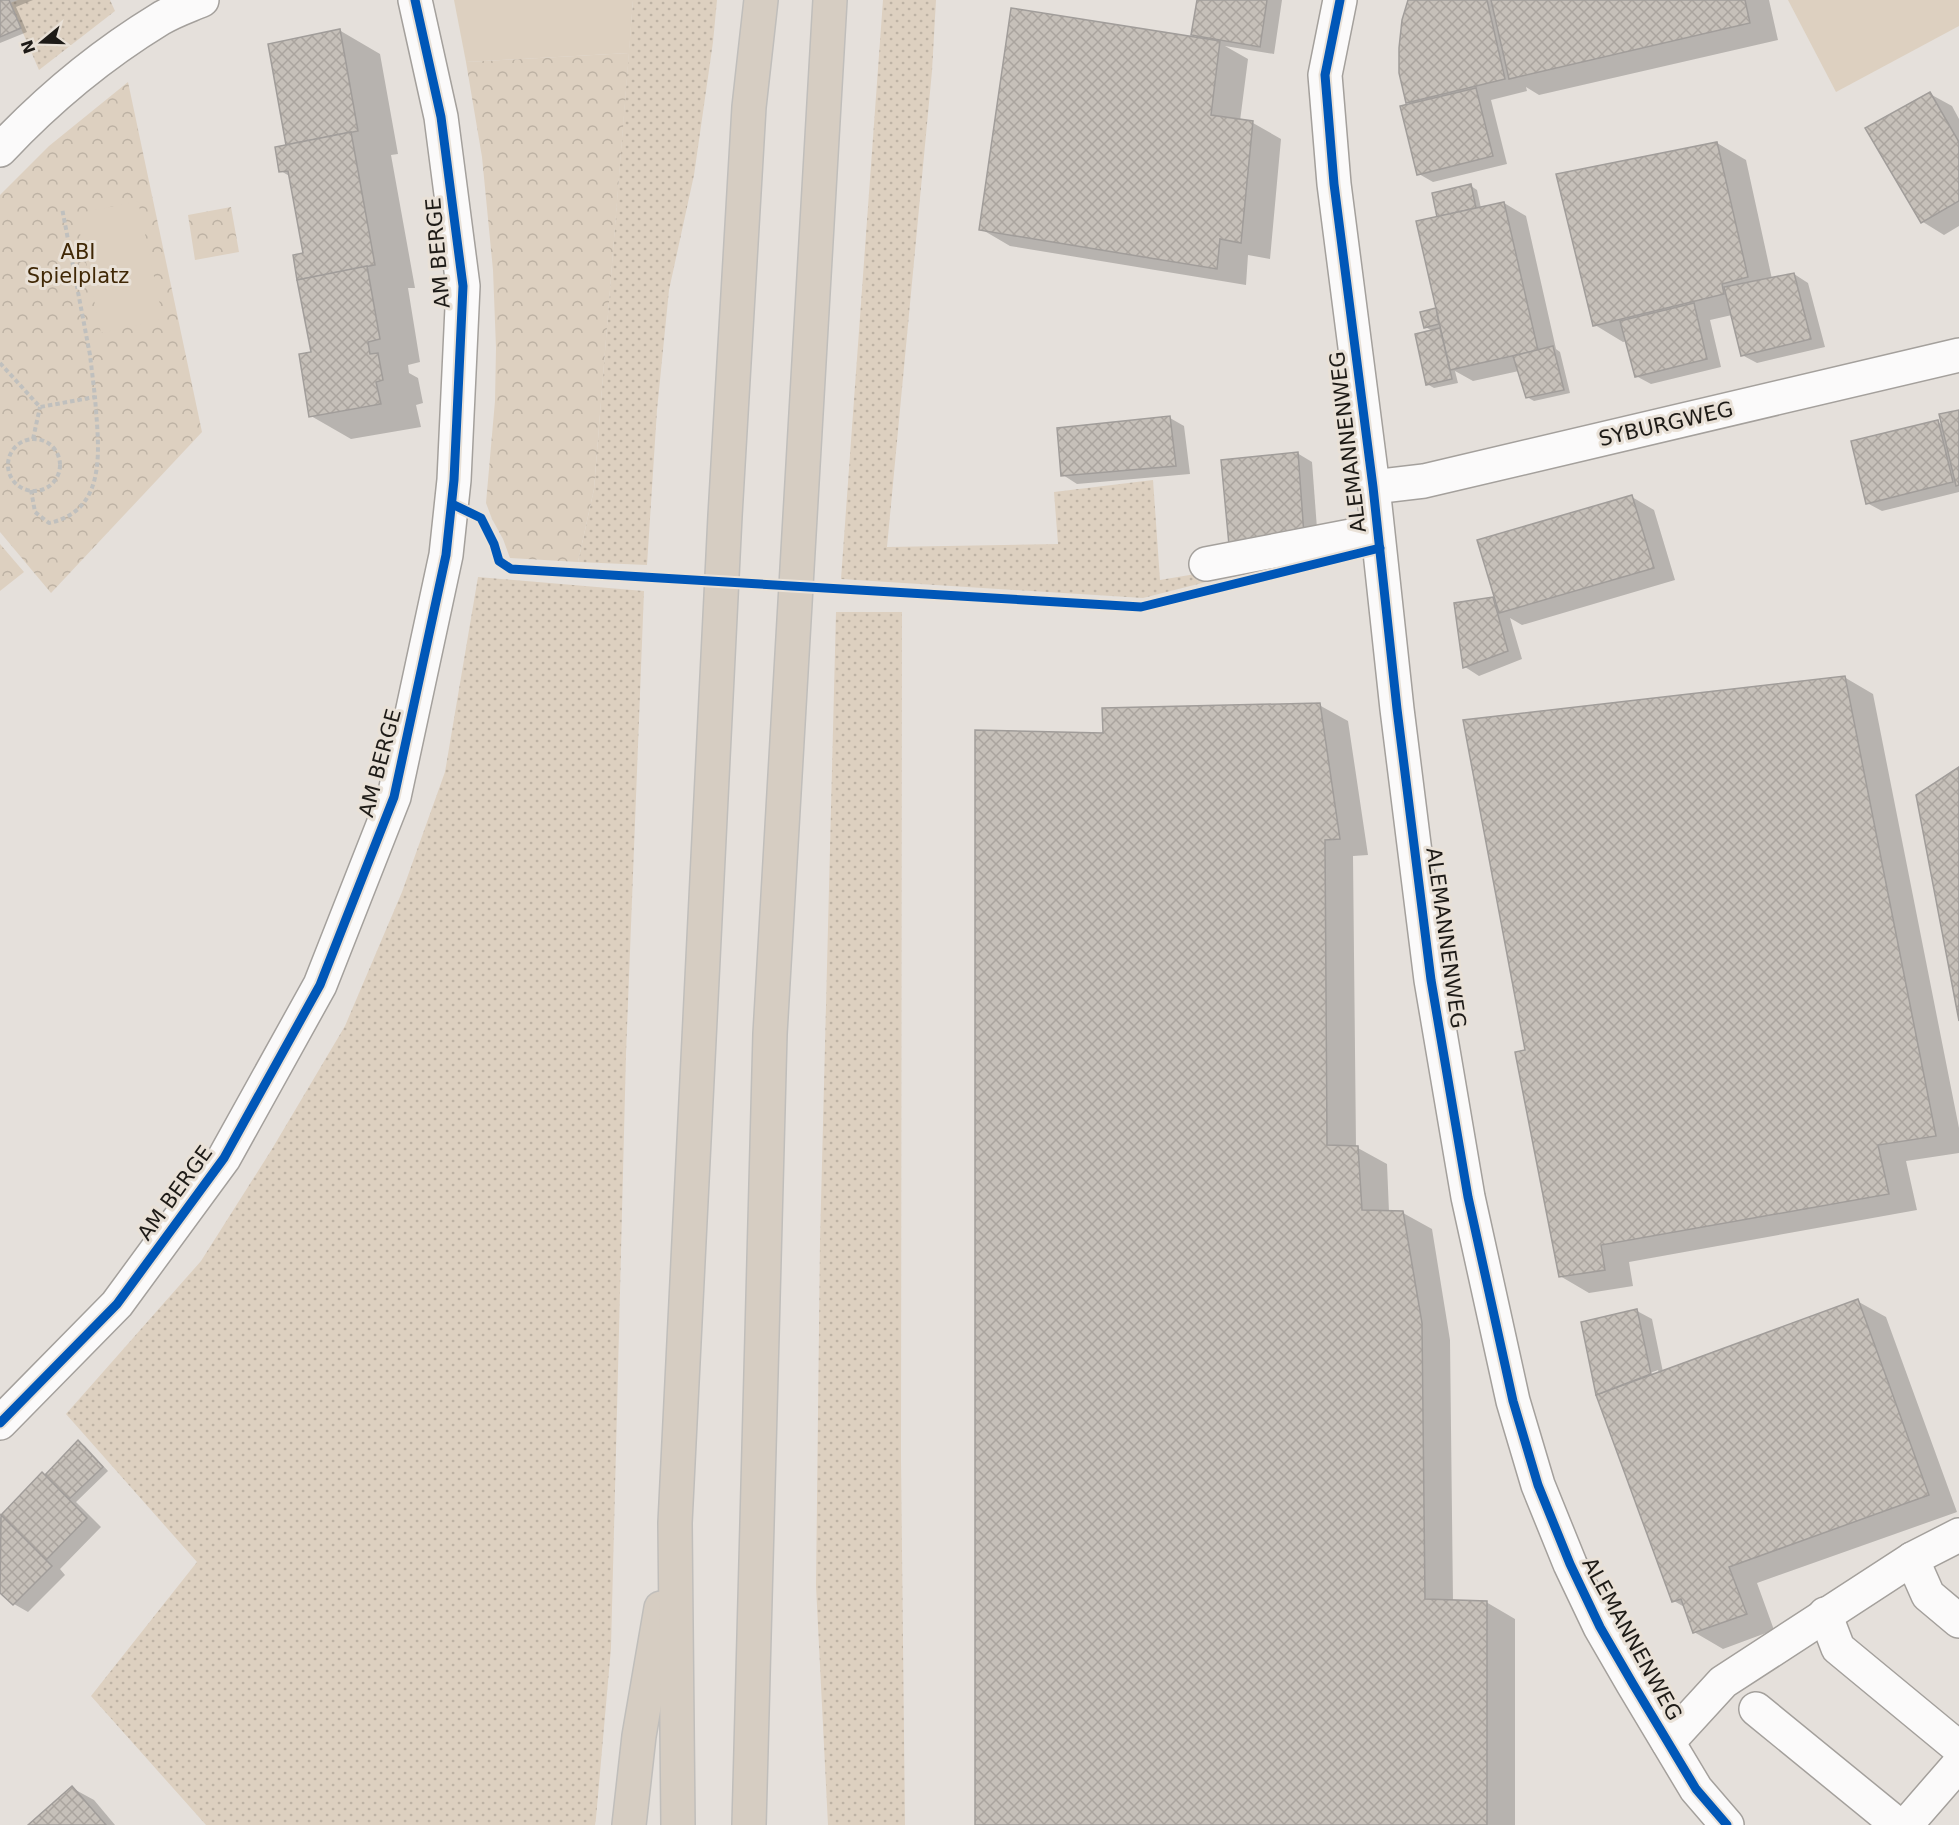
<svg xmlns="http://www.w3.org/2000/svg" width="1959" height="1825" font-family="'DejaVu Sans',sans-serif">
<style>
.grass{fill:url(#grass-dots)}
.forest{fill:url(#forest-crowns)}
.garden{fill:#ddd0c0}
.shadow{fill:#0003;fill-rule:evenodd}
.building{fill:url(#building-cross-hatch);stroke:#a19d9a;stroke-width:1.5}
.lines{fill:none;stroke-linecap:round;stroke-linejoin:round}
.minor-casing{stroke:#a4a09c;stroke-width:36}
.highway-casing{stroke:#c0bebb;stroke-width:36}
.path{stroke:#c0c0be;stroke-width:4;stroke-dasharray:4.5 3;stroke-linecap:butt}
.minor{stroke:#fbfafa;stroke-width:33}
.highway{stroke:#d6cdc2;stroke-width:33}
.cycleway-casing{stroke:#e9e1d7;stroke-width:13}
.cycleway{stroke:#0057b8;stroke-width:9}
.labels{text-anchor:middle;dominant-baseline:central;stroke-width:6;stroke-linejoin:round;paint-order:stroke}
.park-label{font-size:21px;fill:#402806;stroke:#e9e1d7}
.street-label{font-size:21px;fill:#1e1b17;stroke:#e9e1d7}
</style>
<defs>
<pattern id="grass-dots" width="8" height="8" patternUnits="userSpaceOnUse" patternTransform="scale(1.5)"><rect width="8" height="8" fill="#ddd0c0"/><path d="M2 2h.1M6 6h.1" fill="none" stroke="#bdb2a4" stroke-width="1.8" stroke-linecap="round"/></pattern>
<pattern id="forest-crowns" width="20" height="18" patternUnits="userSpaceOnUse" patternTransform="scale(1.5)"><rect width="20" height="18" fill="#ddd0c0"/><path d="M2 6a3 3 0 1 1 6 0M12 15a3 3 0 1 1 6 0" fill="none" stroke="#bdb2a4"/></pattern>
<pattern id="building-cross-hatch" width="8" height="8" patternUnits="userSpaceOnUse" patternTransform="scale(1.5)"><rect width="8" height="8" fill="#c6c0b9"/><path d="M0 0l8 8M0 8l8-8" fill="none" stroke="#aaa49e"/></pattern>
</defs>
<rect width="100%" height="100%" fill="#e5e0db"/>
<g class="grass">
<path d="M18,0H110L115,11L39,70L10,3Z"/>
<path d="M633,0H717L713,42L694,175L669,290L657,410L647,565L578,562L594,489Z"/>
<path d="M883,0H936L932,71L887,547L1058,544L1054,492L1153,480L1160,580L1320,553L1143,598L841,579Z"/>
<path d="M478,577L644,591L626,1054L611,1648L596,1818L595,1825H206L91,1696L197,1562L66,1414L201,1261L272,1149L345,1026L402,892L445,772Z"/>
<path d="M836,612H902L901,1460L905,1825H828L816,1586L820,1242Z"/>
</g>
<g class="forest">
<path d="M629,53L594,489L578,562L510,558L503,539L492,519L486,503L495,401L496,348L493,270L482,157L466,62Z"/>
<path d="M128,82L202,432L51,593L0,532V195L49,146Z"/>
<path d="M231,207L239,252L195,260L188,215Z"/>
<path d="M0,544L24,572L0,591Z"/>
</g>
<g class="garden">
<path d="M454,0H633L629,53L466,62Z"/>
<path d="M1788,0H1959V26L1836,92Z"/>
<path d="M138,201L163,319L101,333L76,214Z"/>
</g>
<g class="shadow">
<path d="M0,0H33L16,7L27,32L0,43Z"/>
<path d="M1199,0H1282L1274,54L1225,46L1248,59L1240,121L1253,123L1281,139L1270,259L1248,255L1246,285L1010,246L981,229L1202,40L1192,34Z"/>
<path d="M1410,0H1769L1778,40L1539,95L1526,87L1527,91L1491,100L1507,164L1433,182L1419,174L1412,105L1407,102Z"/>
<path d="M339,30L380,54L398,154L391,155L415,288H408L420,362L408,365L409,373L418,378L423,403L416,405L421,427L351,439L311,416L313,353L305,254L291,177L281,171L288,146Z"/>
<path d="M1930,94L1952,106L1959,119V226L1944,235L1923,222Z"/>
<path d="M1717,143L1746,160L1772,279L1794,274L1808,283L1825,347L1757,363L1742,355L1732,315L1710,320L1721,367L1651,384L1636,376L1627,341L1623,342L1595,325Z"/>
<path d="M1471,186L1477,190L1481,208L1504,203L1526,216L1556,349L1560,352L1570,393L1534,401L1527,397L1519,371L1473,381L1455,371L1458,383L1434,388L1427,384L1433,331L1425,327L1437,310L1439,218Z"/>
<path d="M1959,411V492L1882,511L1867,503L1937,422L1943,425Z"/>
<path d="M1170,418L1184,426L1190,474L1077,484L1063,475Z"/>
<path d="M1297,453L1312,462L1318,542L1230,544Z"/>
<path d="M1632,497L1654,510L1675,580L1522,625L1510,618L1522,659L1479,676L1465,667L1492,599L1497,601Z"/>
<path d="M1844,677L1873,694L1959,1128V1153L1906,1161L1917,1210L1629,1262L1633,1286L1589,1293L1560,1276L1527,1051Z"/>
<path d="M1319,705L1348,721L1368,855L1353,856L1356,1147L1387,1164L1389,1212L1403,1213L1432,1229L1450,1340L1453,1602H1486L1515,1619V1825H976L1104,734Z"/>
<path d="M1857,1301L1886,1317L1957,1512L1757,1583L1774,1630L1723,1649L1694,1632L1686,1608L1674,1601L1598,1394L1637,1311L1652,1319L1663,1372ZM1658,1370L1659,1373L1607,1392V1389Z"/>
<path d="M79,1442L85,1446L108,1471L76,1502L101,1527L60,1569L65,1575L28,1612L14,1604L0,1590V1518L42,1474L46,1476Z"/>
<path d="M72,1788L94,1800L115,1825H30Z"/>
</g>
<g class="building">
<path d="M0,0H9L21,28L0,37Z"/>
<path d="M1197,0H1267L1260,47L1191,35Z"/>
<path d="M1408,0H1487L1505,79L1406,103L1399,73V48L1402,20Z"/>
<path d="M1491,0H1745L1750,23L1509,79Z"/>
<path d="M1011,8L1220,41L1211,115L1253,121L1241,243L1220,239L1217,269L979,230Z"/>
<path d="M340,29L358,131L286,145L268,44Z"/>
<path d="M1476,88L1493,156L1417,175L1400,106Z"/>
<path d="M1930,92L1959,142V201L1921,223L1865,128Z"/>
<path d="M351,132L375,265L297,280L293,255L303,253L288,171L279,172L275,147Z"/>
<path d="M1717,142L1748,277L1722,284L1724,294L1593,326L1556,174Z"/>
<path d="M1471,184L1476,208L1437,217L1432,193Z"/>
<path d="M1504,202L1538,350L1450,370L1416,221Z"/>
<path d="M367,266L380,339L368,342L370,354L378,353L383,380L376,382L381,404L309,417L299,354L311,352L297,280Z"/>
<path d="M1794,273L1811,339L1741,356L1724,287Z"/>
<path d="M1694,303L1707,359L1635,377L1620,321Z"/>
<path d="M1436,308L1439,324L1424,328L1420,312Z"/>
<path d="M1440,328L1452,379L1426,385L1415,334Z"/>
<path d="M1553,346L1564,390L1526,398L1513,356Z"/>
<path d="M1959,410V485L1956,486L1939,414Z"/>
<path d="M1170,416L1176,466L1061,476L1057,428Z"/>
<path d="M1938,420L1953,482L1866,504L1851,441Z"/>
<path d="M1298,452L1304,535L1229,545L1221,460Z"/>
<path d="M1632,495L1654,568L1499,613L1477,540Z"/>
<path d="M1493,597L1508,651L1463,668L1454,603Z"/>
<path d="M1845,676L1936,1136L1878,1145L1889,1194L1601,1245L1605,1270L1559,1277L1515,1052L1525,1050L1463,720Z"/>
<path d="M1320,703L1340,839L1325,840L1327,1145L1358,1146L1362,1210L1403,1211L1422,1323L1425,1599L1487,1601V1825H975V730L1103,733L1102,708Z"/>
<path d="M1959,767V1021L1916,795Z"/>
<path d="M1858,1299L1929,1495L1729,1567L1747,1614L1693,1633L1681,1599L1672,1602L1596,1395Z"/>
<path d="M1637,1309L1651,1374L1596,1395L1581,1322Z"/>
<path d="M78,1440L103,1467L69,1499L45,1475Z"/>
<path d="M42,1472L87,1518L46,1560L1,1515Z"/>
<path d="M1,1515L52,1566L13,1605L0,1593Z"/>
<path d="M72,1786L106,1825H28Z"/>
</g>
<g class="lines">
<defs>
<g id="minor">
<path d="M1340,0L1325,75L1334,184L1373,487L1397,709L1431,980L1468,1197L1513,1401L1538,1485L1570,1564L1600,1627L1633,1684L1696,1789L1727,1825"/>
<path d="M0,150C47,100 101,55 160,19C173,11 188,6 202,0"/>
<path d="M1373,487L1424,481L1959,355"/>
<path d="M1206,564L1377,531"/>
<path d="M0,1423L117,1304L224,1158L320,985L394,797L446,555L454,480L463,286L441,117L415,0"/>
<path d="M1912,1559L1928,1595L1959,1621"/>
<path d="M1825,1614L1838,1648L1959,1748"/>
<path d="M1756,1709L1898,1825"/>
<path d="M1668,1742L1723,1682L1912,1559L1959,1535"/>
<path d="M1906,1825L1959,1764"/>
</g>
<g id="highway">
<path d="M629,1825L639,1736L661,1608"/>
<path d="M678,1825L675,1523L725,516L749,107L761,0"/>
<path d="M749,1825L770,1034L830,0"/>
</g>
</defs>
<use href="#minor" class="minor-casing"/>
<use href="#highway" class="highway-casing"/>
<g class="path">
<path d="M0,363L40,407L95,397L90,355L62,208"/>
<path d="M33,439L40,407"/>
<circle cx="34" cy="465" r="26"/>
<path d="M31,490L35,512L49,523C110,510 98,444 95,397"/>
</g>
<use href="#minor" class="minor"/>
<use href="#highway" class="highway"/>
<defs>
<g id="cycleway">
<path d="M1340,0L1325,75L1334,184L1373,487L1397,709L1431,980L1468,1197L1513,1401L1538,1485L1570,1564L1600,1627L1633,1684L1696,1789L1727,1825"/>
<path d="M452,504L481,518L494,544L499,561L511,569L1141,607L1380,548"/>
<path d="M0,1423L117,1304L224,1158L320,985L394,797L446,555L454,480L463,286L441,117L415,0"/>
</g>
</defs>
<use href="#cycleway" class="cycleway-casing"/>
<use href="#cycleway" class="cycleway"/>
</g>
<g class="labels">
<g class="park-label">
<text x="78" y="252">ABI<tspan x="78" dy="24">Spielplatz</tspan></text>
</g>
<g class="street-label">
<text transform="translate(438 253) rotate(-95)">AM BERGE</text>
<text transform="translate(1666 424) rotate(-13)">SYBURGWEG</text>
<text transform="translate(1348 442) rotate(-97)">ALEMANNENWEG</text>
<text transform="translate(380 763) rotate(-75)">AM BERGE</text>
<text transform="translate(1446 938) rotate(82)">ALEMANNENWEG</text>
<text transform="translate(175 1193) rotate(-54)">AM BERGE</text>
<text transform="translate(1632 1639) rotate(61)">ALEMANNENWEG</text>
</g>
</g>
<g transform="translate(42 42) rotate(251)" stroke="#e9e1d7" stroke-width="4.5" paint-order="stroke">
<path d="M0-4.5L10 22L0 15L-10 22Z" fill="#1e1b17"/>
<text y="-9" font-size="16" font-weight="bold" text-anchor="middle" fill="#1e1b17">N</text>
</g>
</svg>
